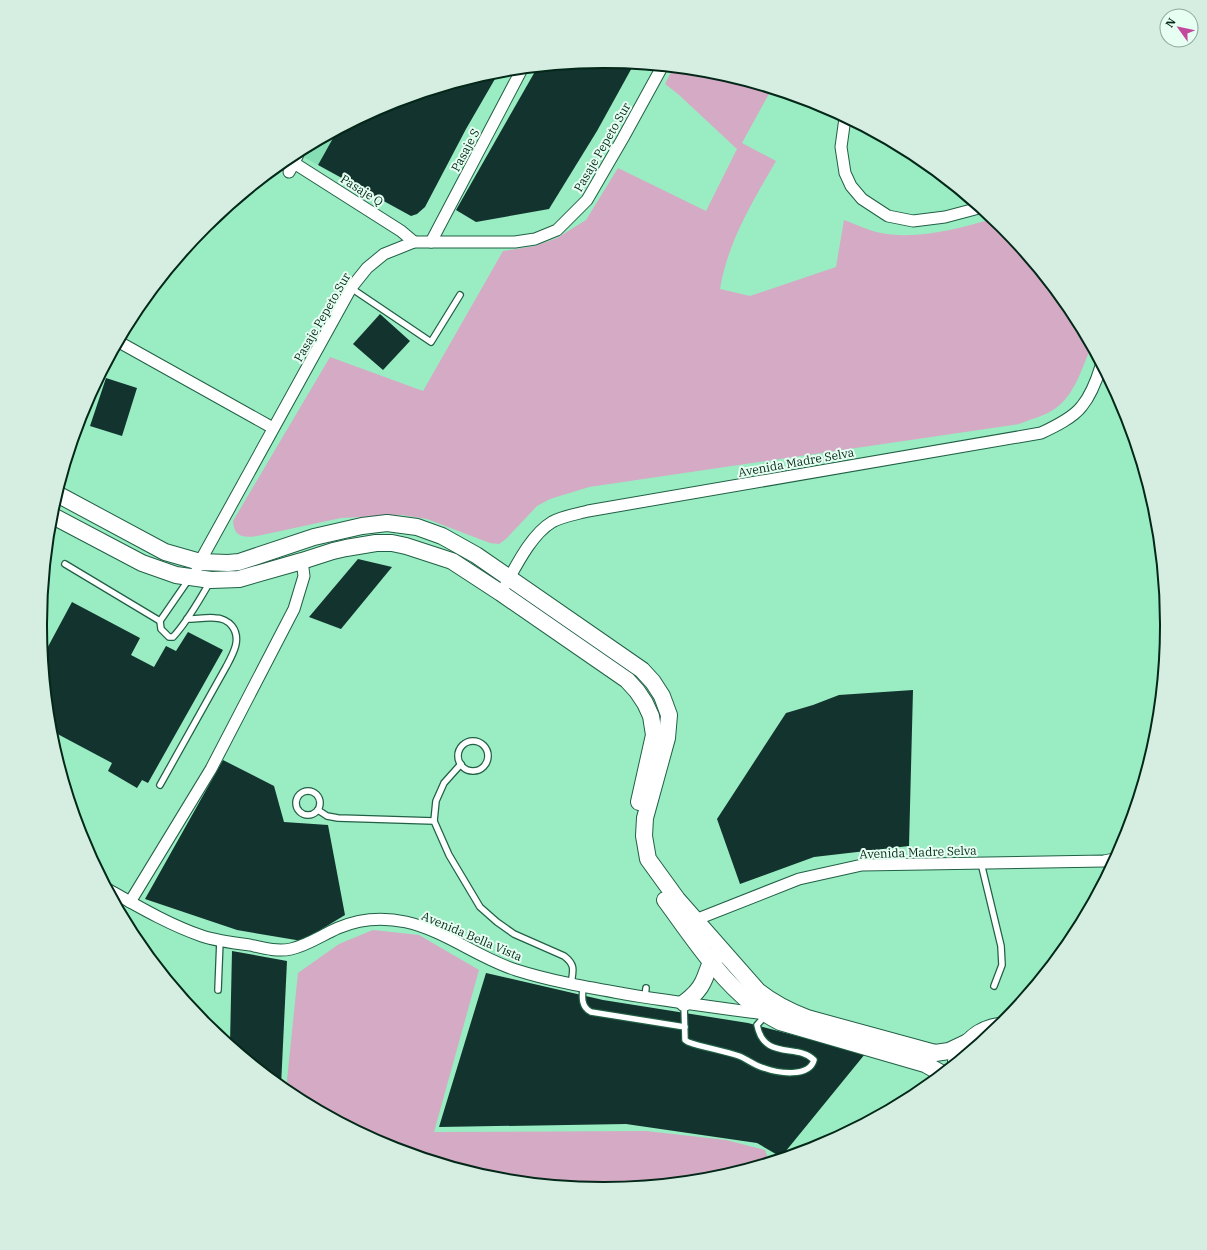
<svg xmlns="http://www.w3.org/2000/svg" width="1207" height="1250" font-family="'IBM Plex Serif',serif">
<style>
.built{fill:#86dfb4}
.green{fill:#d5aac4}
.building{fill:#12332e}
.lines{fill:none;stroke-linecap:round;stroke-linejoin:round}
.lane-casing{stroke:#216045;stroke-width:8}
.street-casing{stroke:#216045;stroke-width:13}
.secondary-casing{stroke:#216045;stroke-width:18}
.lane{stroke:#fff;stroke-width:5.5}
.street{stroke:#fff;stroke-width:11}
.secondary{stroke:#fff;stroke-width:16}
.labels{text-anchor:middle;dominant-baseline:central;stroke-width:4;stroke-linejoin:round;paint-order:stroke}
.street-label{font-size:12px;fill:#032718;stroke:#e7fff2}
.rim{fill:none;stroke:#032718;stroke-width:2}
</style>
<rect width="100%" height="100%" fill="#9aecc3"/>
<path class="built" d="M337,131L318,165L296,153Z"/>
<g class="green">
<path d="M673,68L714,72L771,90L742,143L776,161C753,201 728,241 720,289L750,296L836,267L844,220C855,224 866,229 876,232C916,241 955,229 993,219L1002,227L1072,312L1091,347C1082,368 1075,394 1056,408C1045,416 1031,419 1019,424L589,487L550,499L537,506L506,539L499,544L490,543L427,519L402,515L341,518L257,536C243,538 234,537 233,521L330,357L423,391L503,251L535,246L557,238L586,220L618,168L706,211L737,149L678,94L665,84Z"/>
<path d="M373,930L419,935L479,970L434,1132L646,1131L726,1140L765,1150L769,1161L713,1178L603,1188L493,1178L388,1146L290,1093L286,1090L298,973L339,944Z"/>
</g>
<g class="building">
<path d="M604,62L634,64L597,131L549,209L476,222L456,210L537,68Z"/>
<path d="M494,72H499L466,129L425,207L417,214L411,216L318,165L337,131L388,104Z"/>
<path d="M380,314L410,341L383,370L353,344Z"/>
<path d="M106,378L137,388L122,436L90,426Z"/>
<path d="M358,559L392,567L341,629L309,617Z"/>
<path d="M72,602L140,638L131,655L154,667L166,646L176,651L188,632L223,650L148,783L142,780L137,788L108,771L112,763L50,730L43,656Z"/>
<path d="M913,690L909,846L814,857L740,884L717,819L786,713L813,705L839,695Z"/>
<path d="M223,760L274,786L284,822L328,825L345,915L302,941L237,930L145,899Z"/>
<path d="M232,951L287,961L281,1086L230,1044Z"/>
<path d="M486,973L603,1000L748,1023L865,1054L781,1157L757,1143L626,1124L439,1127Z"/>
</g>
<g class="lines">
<defs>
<g id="lane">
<path d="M351,288L431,342L460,295"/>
<path d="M65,564L160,621"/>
<path d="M189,579L160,621L161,629L169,637H173C188,621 199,600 210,582"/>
<circle cx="473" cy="756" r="15"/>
<path d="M160,785L226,667C233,654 242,639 232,626C228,621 221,618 215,618C208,617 195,619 187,619"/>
<circle cx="308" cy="803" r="12"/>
<path d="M318,810L327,816L338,818L434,821L449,855L480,907L497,922L514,934L564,956C576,965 573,971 571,984"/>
<path d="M434,821L436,801L444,783L461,764"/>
<path d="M981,863L1001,946L1002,965L994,986"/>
<path d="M583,987C582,997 581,1007 591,1012L685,1027"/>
<path d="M218,990L220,940"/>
<path d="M645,997L646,988"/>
<path d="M684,1003L685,1040L688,1042C704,1048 722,1050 739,1056C747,1059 755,1066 764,1068C778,1073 809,1078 814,1060C798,1043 764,1061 757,1025L766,1015"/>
</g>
<g id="street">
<path d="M845,118L841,147L845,173L851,186L862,199L888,216L913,221L945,217L979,208"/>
<path d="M299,152L294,163L401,231L414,242"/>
<path d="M289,172L294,163"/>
<path d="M431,242L522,69"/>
<path d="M119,342L273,428"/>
<path d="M197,567L351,288L367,268L384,254L414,242H515L535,239L557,230L587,200L623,138L662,67"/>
<path d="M506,584C517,564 532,534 552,522C563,516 577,514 588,511L1041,433C1054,427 1073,418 1082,406C1091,395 1097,379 1101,366"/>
<path d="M109,890C139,907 170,925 202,936C217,941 234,943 250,945C263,948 277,952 291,949C308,945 322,935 338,928C359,919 383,917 406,922C446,931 478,958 516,970C554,982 592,988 631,995C675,1002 720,1008 764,1014"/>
<path d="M130,902L211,769L294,609L304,576L302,561"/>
<path d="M692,923L695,920L799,879L862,865L1104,861L1114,859"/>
</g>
<g id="secondary">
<path d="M57,494L165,552L200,562L228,563L239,562L314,537L362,526L387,523L417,527L442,536L476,555L642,670L653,682L662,696L669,715L667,738L645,818L644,836L648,859L677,899L758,991C773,1003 789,1011 807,1018L935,1053L949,1051L968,1042"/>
<path d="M51,515L142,563L176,575L211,580L239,579L302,561L333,551L346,548L376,543H392L406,546L452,561L501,593L627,680L637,691L645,703L651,716L654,735L639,802"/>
<path d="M665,900C697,943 730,997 780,1022L925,1064L941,1073"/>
<path d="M684,1003C692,997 699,991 703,982C709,970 707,965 718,955"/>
<path d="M956,1061C964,1043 978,1029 999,1026"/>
</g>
</defs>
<use href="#lane" class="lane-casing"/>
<use href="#street" class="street-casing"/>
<use href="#secondary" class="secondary-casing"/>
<use href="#lane" class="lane"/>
<use href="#street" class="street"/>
<use href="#secondary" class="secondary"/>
</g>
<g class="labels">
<g class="street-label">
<text transform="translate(602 147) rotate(-60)">Pasaje Pepeto Sur</text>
<text transform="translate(465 150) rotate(-62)">Pasaje S</text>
<text transform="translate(362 190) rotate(32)">Pasaje Q</text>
<text transform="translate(322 317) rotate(-60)">Pasaje Pepeto Sur</text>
<text transform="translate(796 462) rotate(-10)">Avenida Madre Selva</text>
<text transform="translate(918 852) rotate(-2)">Avenida Madre Selva</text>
<text transform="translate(472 936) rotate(23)">Avenida Bella Vista</text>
</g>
</g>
<path d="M0 0H1207V1250H0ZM603 68H604A556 556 0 0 1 1160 624V626A556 556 0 0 1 604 1182H603A556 556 0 0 1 47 626V624A556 556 0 0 1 603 68Z" fill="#d5eee1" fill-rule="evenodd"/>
<path class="rim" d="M603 68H604A556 556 0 0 1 1160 624V626A556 556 0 0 1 604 1182H603A556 556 0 0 1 47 626V624A556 556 0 0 1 603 68Z"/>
<g transform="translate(1179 28) rotate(303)"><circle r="19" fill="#e7fff2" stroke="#8ca99b"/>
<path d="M0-3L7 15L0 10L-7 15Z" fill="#c2499d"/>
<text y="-6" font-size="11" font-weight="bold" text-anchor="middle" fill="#032718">N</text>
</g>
</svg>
